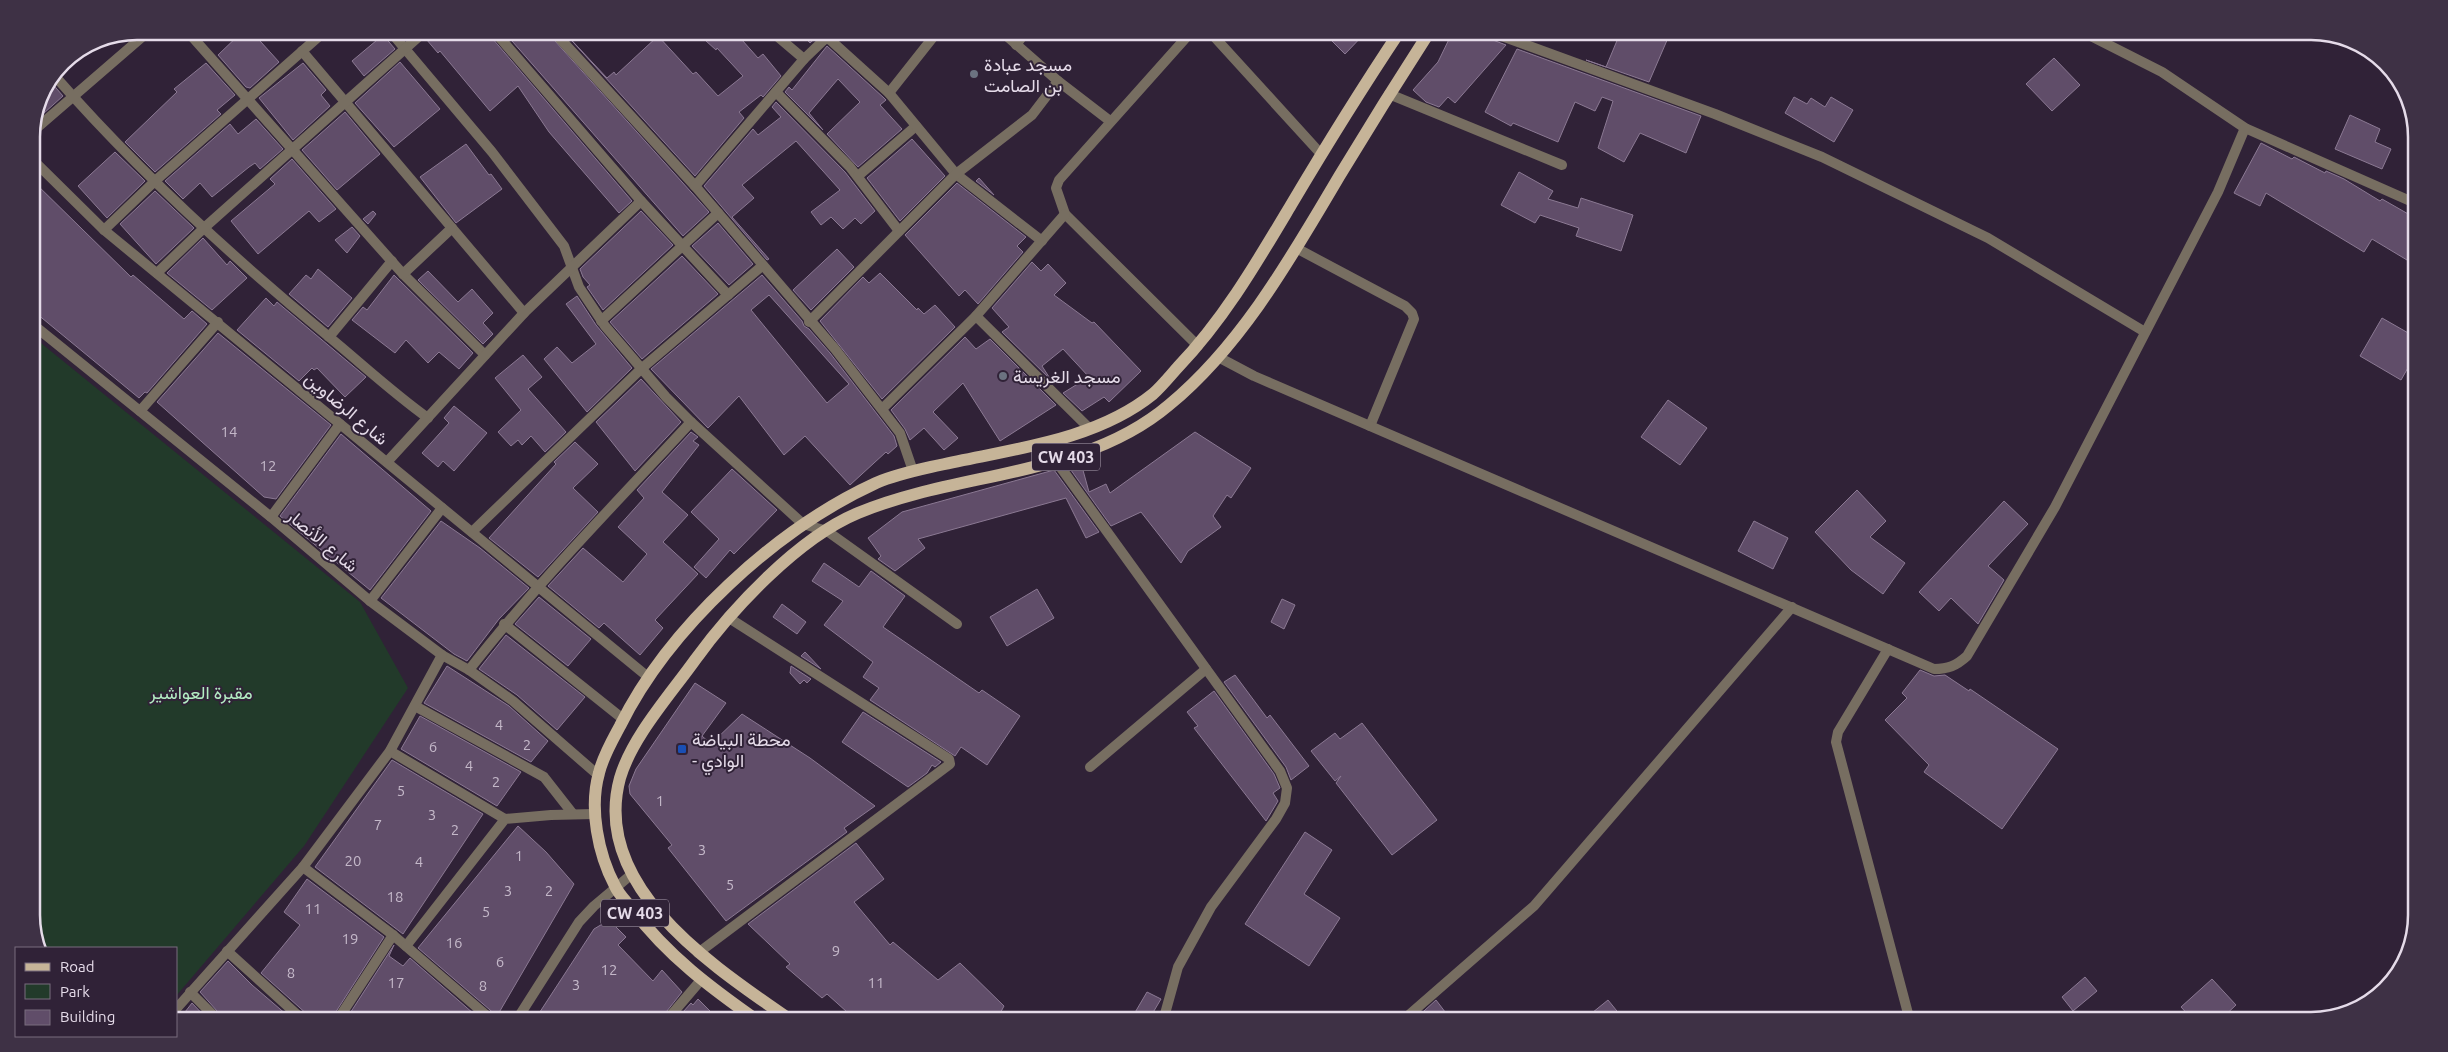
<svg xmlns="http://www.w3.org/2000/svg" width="2448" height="1052" font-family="Ubuntu,Vazirmatn,sans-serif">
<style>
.green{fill:#223a2a}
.building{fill:#604d69;stroke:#8b7993;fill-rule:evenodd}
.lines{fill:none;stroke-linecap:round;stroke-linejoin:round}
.minor{stroke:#776e61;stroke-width:10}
.tertiary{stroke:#776e61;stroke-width:10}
.primary{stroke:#c6b498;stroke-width:12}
.worship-dot{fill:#6b7280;stroke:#302237;stroke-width:2}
.transit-dot{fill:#1a4fb4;stroke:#302237;stroke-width:2}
.labels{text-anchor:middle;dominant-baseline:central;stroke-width:4;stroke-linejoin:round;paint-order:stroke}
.number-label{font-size:15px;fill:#c4b8c9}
.shield{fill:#302237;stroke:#afa4b4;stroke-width:1}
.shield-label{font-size:16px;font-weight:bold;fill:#e5dbe9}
.poi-label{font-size:18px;fill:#e5dbe9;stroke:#302237;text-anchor:start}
.street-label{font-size:18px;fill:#e5dbe9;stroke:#302237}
.park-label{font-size:18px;fill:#b3ecc3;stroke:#302237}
.rim{fill:none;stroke:#e5dbe9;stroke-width:2.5}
</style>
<rect width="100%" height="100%" fill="#302237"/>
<path class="green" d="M31,335L360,602L408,688L304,846L176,996V948H41L32,922Z"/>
<g class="building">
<path d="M243,31H251L279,62L250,88L246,87L218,55Z"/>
<path d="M435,31H486L632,201L619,213L549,132L518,86L490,111L440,51L438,53L426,39Z"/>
<path d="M508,31H546L709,212L683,236L505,33Z"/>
<path d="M563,31L607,78L614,72L616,75L658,36L693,74L696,72L718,96L743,76L717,48L716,50L695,31H734L758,58L763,54L781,76L763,97L761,95L739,112L744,118L695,176Z"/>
<path d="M799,31H821L822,32L810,43Z"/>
<path d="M1322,31H1367L1345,54Z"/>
<path d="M1453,31H1481L1485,37L1506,45L1455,103L1448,97L1439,107L1426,102L1413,90L1438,62Z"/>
<path d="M1621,31H1671L1649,82L1586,60L1606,67Z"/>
<path d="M383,35L395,49L364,76L352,61Z"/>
<path d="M827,46L884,98L886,100L880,105L902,129L858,167L827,134L860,102L838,79L809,113L823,130L785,92L789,87L792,90Z"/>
<path d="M1517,49L1701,116L1686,153L1640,133L1624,162L1598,148L1613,101L1602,97L1595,111L1575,102L1558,142L1513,123L1511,126L1485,112Z"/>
<path d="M2054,58L2080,85L2052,111L2026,84Z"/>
<path d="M400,62L440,109L394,147L355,103Z"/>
<path d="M206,63L235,95L217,110L221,114L155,172L125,142L177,92L174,89Z"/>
<path d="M303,63L326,90L321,95L330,106L293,140L259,98Z"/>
<path d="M50,81L63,96L34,122L39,96Z"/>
<path d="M1794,97L1807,104L1811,98L1825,107L1831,97L1853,110L1834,142L1785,113Z"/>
<path d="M776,102L845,172L875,211L861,224L855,218L843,229L831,217L821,225L811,212L840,190L796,141L742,185L754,198L732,217L769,259L767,260L704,186L753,129L758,135L781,117L772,107Z"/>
<path d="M345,112L380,154L337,190L302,150Z"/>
<path d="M2350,115L2380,129L2375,142L2391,149L2382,169L2335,149Z"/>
<path d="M256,119L283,149L260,169L255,163L249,167L212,197L200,183L183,199L165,181L230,124L238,134Z"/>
<path d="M912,139L945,176L900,221L867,178Z"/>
<path d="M2261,143L2292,159L2294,157L2325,173L2326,171L2344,179L2380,201L2382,199L2417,219V266L2372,239L2364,252L2266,193L2260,206L2234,193Z"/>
<path d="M466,144L489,175L491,174L502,189L456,223L420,177Z"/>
<path d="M115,152L145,181L107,218L78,186Z"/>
<path d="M292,159L336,209L319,222L309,211L258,254L231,221L275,184L270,179Z"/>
<path d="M1519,172L1553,191L1548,199L1578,208L1581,198L1633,215L1621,251L1576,236L1579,228L1540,215L1535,223L1501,205Z"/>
<path d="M979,178L994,195L976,181Z"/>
<path d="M31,179L131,277L133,275L184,319L192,311L207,324L147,393L145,392L139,398L31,309Z"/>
<path d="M957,183L1026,237L1017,246L1023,252L978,304L965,290L959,296L905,235Z"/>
<path d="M155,191L194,228L156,264L120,224Z"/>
<path d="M373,211L376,214L368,224L363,219Z"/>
<path d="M641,211L673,245L603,310L587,287L590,285L583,277L580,269Z"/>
<path d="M718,223L753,264L729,285L692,246Z"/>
<path d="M352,227L360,236L347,253L335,240Z"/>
<path d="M203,238L227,265L230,261L247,278L212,310L167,273Z"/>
<path d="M837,249L854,267L811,310L793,290Z"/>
<path d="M682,256L718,294L642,359L610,322Z"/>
<path d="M1032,262L1041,271L1048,264L1066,283L1054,295L1092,323L1094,322L1141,371L1109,402L1104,397L1082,411L1063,393L1089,377L1063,349L1042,366L1051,380L1002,332L1009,327L992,308Z"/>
<path d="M318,269L352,298L328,327L289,294L306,275L311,279Z"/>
<path d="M428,271L458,302L472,289L493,313L483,323L493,334L483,344L418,280Z"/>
<path d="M880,273L917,310L918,308L924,314L935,305L955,327L882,399L820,321L863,277L869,283Z"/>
<path d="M394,275L473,353L459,369L439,352L428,363L406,340L395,353L352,320L363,307L367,310Z"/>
<path d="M762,275L802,321L804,326L809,329L830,353L894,436L897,446L888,454L886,452L850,485L805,436L784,455L739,396L708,428L651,369ZM769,295L849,384L827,403L751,310Z"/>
<path d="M577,296L596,325L632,368L587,412L544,359L557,347L572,363L596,344L566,304Z"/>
<path d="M266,298L274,306L277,302L366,377L345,397L317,368L314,370L312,368L299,381L237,330Z"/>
<path d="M2382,318L2417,338V352L2401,380L2360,356Z"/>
<path d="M218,333L331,425L276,499L264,497L157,402Z"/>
<path d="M965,337L976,349L990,339L1056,405L1000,441L963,383L933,412L958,438L944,450L924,428L910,440L905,429L891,410Z"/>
<path d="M523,355L542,377L528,389L566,432L545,452L531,436L522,445L518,440L511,446L498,432L521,410L495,378Z"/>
<path d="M641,379L681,422L635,471L596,422Z"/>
<path d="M1668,400L1707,428L1680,465L1641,437Z"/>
<path d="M454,406L487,433L454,471L443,461L438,467L422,453L449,423L444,418Z"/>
<path d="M691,432L698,437L693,441L699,445L662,492L688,515L663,542L698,574L655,620L663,628L640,655L604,623L599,628L548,586L583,548L623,582L647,554L618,527L644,498L637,490Z"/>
<path d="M1195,432L1251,468L1231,498L1227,495L1213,516L1221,527L1188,551L1181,563L1141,512L1111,526L1068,466L1081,463L1089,492L1106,484L1110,493Z"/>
<path d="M341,434L431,511L370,590L280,516Z"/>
<path d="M575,442L598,464L573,488L598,512L538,577L489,538L556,464L554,462Z"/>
<path d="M732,469L777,510L734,554L730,550L706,578L694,567L719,539L691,512Z"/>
<path d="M1054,470L1099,532L1086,538L1066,498L918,539L925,548L895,571L878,559L881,556L868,538L902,512Z"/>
<path d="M1857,490L1886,521L1870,537L1905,563L1883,594L1851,570L1815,532Z"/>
<path d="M2004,501L2028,524L1988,566L2004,580L1978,624L1951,598L1939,611L1919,592Z"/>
<path d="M441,521L480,548L529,588L499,619L467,661L454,654L381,598Z"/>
<path d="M1754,521L1788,538L1773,569L1738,551Z"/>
<path d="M824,563L859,587L871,571L905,596L883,627L979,693L982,690L1020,716L987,765L961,747L955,756L870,700L879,688L863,677L873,662L824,625L843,601L812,581Z"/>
<path d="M1037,589L1054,618L1007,646L990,617Z"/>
<path d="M539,597L591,639L568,666L515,624Z"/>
<path d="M1282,599L1295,605L1284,629L1271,622Z"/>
<path d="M782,604L806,622L797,634L773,617Z"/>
<path d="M506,635L585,697L557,730L517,695L479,669Z"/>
<path d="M805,652L821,669L801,656Z"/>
<path d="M447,666L509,706L548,741L531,762L424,703Z"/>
<path d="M791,666L811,679L807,683L804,680L800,684L790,673Z"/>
<path d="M1920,670L1934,676L1945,675L1969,691L1970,689L2058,749L2002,829L1924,772L1929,765L1885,720L1907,698L1902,693Z"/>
<path d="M1235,675L1267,718L1270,715L1309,766L1291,780L1286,767L1224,682Z"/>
<path d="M695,683L726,703L702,736L711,744L742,714L810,758L875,806L844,828L847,832L726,921L668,848L672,845L630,794L629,786L636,769Z"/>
<path d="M1214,691L1274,774L1280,788L1273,793L1278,801L1266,821L1194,728L1198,726L1187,712Z"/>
<path d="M863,712L941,762L935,767L932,765L927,773L908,787L842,742Z"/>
<path d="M420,716L521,772L497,806L401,749Z"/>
<path d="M1362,723L1437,820L1392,855L1336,783L1341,776L1335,781L1311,751L1335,733L1340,739Z"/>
<path d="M392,760L483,814L403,934L315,867Z"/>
<path d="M518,826L546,852L574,884L497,1016L418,948Z"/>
<path d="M1305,832L1332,850L1304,894L1340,918L1309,966L1245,924Z"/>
<path d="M856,843L884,879L854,902L890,945L893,942L938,980L960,963L1004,1006L996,1021H857L827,994L822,998L786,967L790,964L748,924Z"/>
<path d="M307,879L384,937L330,1021H311L309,1016L261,973L300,925L284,912Z"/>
<path d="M609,920L626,937L618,945L653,981L662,970L682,992L659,1021H534L594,929Z"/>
<path d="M394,945L389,956L403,966L410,958L482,1021H345Z"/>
<path d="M228,961L252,985L294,1021H226L200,992Z"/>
<path d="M2085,977L2097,991L2073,1011L2062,997Z"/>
<path d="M2212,979L2236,1005L2219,1021H2194L2181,1007Z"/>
<path d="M1147,992L1161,999L1148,1021H1130Z"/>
<path d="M698,999L720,1021H675L691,1003L693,1005Z"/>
<path d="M1436,1000L1452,1021H1413Z"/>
<path d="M1608,1000L1625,1021H1582Z"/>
<path d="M192,1003L209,1021H178Z"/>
</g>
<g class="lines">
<g class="minor">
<path d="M187,31L403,274L485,355"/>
<path d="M390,31L492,152L564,246L579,287L605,326L666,397L691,422L803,524L827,531L957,624"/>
<path d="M553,31L695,186L835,349L900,433L913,471"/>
<path d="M771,31L804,59"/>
<path d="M1001,31L1058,81L1110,121"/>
<path d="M1192,31L1059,180L1056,188L1065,214L1198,346"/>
<path d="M1209,31L1321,154"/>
<path d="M1488,31L1715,114L1822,157L1988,238L2145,332"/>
<path d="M2081,31L2162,72L2245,128L2417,204"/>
<path d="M1016,45L1026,31"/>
<path d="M302,51L524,313"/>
<path d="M54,75C137,170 231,256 328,336C362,364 393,393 428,418"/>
<path d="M776,92L850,167L899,231"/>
<path d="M889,93L938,31"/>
<path d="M1389,94L1562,165"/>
<path d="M31,133L149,31"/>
<path d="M31,158L104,230L648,677"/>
<path d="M858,176L916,126"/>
<path d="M695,186L804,59L827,37L889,93L956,174L1042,241"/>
<path d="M641,201L728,295"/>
<path d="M104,230L155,181L325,31"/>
<path d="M1296,248L1405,306L1412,313L1414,319L1370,426"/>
<path d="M157,273L204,228L425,31"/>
<path d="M403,274L452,228"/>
<path d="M976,316L1090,429"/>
<path d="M601,321L718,213"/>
<path d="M809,322L956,174L1032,115L1058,81"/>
<path d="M31,323L271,517L370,601L442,655L469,670L513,701L598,775"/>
<path d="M329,337L392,261"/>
<path d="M1220,358L1254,376L1934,669C1948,669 1956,666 1967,656L2055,507L2218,192L2245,128"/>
<path d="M883,408L976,316L1065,214"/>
<path d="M140,411L218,322"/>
<path d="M1056,461L1280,771L1287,788L1285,803L1276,819L1211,907L1178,967L1163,1021"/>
<path d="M387,462L524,313L641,201L494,31"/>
<path d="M271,517L340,424"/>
<path d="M472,532L641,369L762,266"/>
<path d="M370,601L442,508"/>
<path d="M504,624L623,719"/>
<path d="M1888,649L1838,732L1836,742L1910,1021"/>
<path d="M469,670C537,583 615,504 691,422"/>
<path d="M415,706L544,777L573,814"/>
<path d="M390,751L505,819"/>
<path d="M1090,767L1206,669"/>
<path d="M303,867L393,935L493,1021"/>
<path d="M406,946L505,819L551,815L594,814"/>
<path d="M227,951L304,1021"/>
<path d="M698,953L950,764L949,759L729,618"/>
<path d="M190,992L219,1021"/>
<path d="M176,1009L303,867L390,751L442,655"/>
<path d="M337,1021L393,935"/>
<path d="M666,1021L701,980"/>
<path d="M1402,1021L1534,906L1792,607"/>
</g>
<path class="tertiary" d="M516,1021L579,922L594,906L632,874"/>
<g class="primary">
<path d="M758,1021C711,988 668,956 633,910C627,902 619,895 615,886C598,854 589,808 599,773C603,756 612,741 620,726C669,627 776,529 876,483C897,474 918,470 940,465C1011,449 1095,441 1153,394C1162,386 1170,376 1178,367C1224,319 1257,262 1291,205C1326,146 1362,88 1400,31"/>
<path d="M792,1021C716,968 590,888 620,778C632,737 670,695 695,660C732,609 798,538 858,513C958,471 1083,478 1169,405C1242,345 1292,256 1340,175C1369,127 1399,79 1430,31"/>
</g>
</g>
<g class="worship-dot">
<circle cx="974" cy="74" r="5"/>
<circle cx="1003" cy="376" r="5"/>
</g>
<rect class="transit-dot" x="677" y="744" width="10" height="10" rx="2.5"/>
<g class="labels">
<g class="number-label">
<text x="229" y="431">14</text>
<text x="268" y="465">12</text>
<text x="499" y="724">4</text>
<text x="527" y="744">2</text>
<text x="433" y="746">6</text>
<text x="469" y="765">4</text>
<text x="496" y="781">2</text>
<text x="401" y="790">5</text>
<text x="660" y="800">1</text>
<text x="432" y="814">3</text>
<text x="378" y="824">7</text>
<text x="455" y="829">2</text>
<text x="702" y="849">3</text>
<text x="519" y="855">1</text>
<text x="353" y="860">20</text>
<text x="419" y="861">4</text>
<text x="730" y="884">5</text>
<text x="508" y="890">3</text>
<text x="549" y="890">2</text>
<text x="395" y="896">18</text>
<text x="313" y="908">11</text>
<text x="486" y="911">5</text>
<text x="350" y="938">19</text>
<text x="454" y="942">16</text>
<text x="836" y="950">9</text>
<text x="500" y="961">6</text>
<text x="609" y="969">12</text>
<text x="291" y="972">8</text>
<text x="396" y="982">17</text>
<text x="876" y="982">11</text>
<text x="576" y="984">3</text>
<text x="483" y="985">8</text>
</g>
<g class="shield">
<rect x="1032" y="443.5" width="68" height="27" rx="4"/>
<rect x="601" y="899.5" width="68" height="27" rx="4"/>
</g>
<g class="shield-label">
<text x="1066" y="457">CW 403</text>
<text x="635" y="913">CW 403</text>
</g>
<g class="poi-label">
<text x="984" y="64">مسجد عبادة<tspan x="984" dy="21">بن الصامت</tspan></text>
<text x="1013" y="376">مسجد الغريسة</text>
<text x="692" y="739">محطة البياضة<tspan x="692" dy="21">- الوادي</tspan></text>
</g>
<g class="street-label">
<text transform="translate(347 408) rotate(40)">شارع الرضاوين</text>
<text transform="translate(323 540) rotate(40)">شارع الأنصار</text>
</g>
<g class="park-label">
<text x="201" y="692">مقبرة العواشير</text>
</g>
</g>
<path d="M0 0H2448V1052H0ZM137 40H2311A97 97 0 0 1 2408 137V915A97 97 0 0 1 2311 1012H137A97 97 0 0 1 40 915V137A97 97 0 0 1 137 40Z" fill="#3e3145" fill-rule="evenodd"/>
<path class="rim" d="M137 40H2311A97 97 0 0 1 2408 137V915A97 97 0 0 1 2311 1012H137A97 97 0 0 1 40 915V137A97 97 0 0 1 137 40Z"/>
<rect x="15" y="947" width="162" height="90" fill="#302237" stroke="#786c7e"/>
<rect x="25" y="963" width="25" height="8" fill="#c6b498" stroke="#786c7e"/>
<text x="60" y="972" font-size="15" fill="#e5dbe9">Road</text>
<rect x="25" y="984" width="25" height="15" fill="#223a2a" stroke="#786c7e"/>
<text x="60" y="997" font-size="15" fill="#e5dbe9">Park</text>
<rect x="25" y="1010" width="25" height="15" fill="#604d69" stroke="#786c7e"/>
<text x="60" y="1022" font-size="15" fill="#e5dbe9">Building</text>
</svg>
